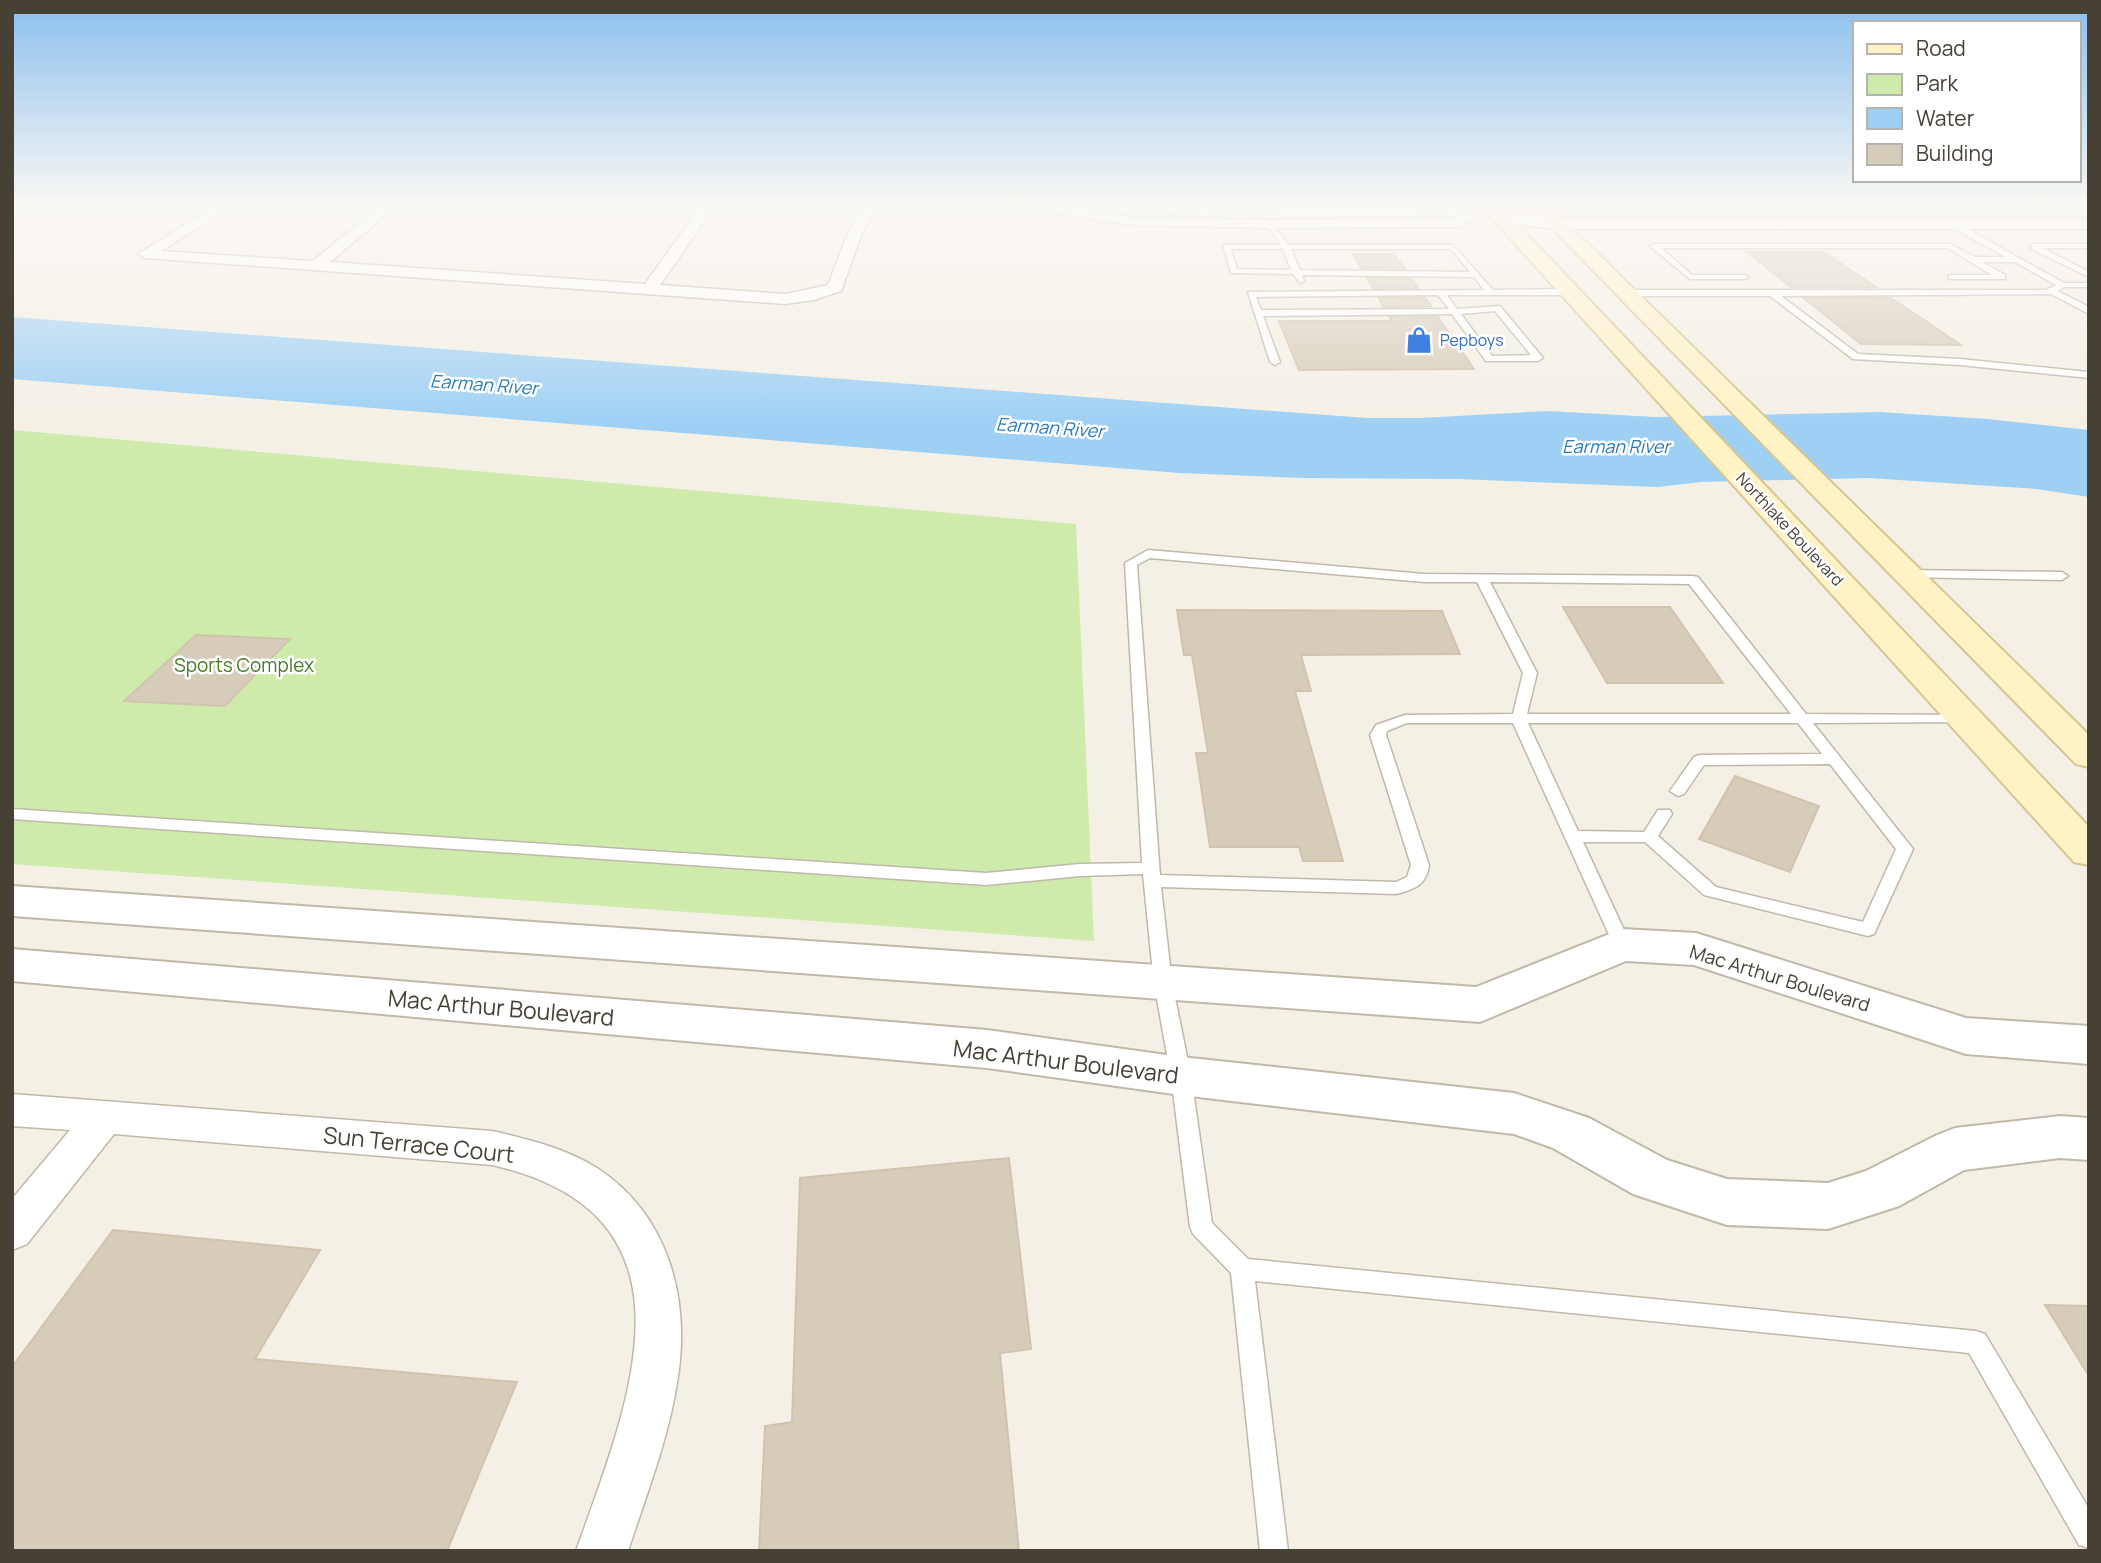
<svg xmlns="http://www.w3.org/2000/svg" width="2101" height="1563" font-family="Manrope,sans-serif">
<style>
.green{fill:#ceebac}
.water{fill:#9ed0f4}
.building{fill:#d6ccba;stroke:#d1c4ad;stroke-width:2}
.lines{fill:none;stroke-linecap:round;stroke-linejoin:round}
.service-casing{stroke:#c0b8a8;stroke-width:3}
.minor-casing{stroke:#c0b8a8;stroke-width:3}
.tertiary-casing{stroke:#c0b8a8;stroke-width:4}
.secondary-casing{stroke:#d7c593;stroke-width:4}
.service{fill:#fff;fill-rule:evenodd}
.minor{fill:#fff;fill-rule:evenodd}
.tertiary{fill:#fff;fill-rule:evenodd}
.secondary{fill:#fff2c5;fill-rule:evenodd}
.labels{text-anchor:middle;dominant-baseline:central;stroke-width:5;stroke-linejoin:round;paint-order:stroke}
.far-shop-label{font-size:16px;fill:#366cbe;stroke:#fff;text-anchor:start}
.far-street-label{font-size:16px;fill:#474035;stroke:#fff}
.far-water-label{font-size:18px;font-style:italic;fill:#287ab9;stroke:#fff}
.park-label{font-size:19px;fill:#457c24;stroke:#fff}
.street-label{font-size:19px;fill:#474035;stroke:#fff}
.near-street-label{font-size:23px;fill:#474035;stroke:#fff}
</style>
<rect width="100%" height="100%" fill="#f4f0e6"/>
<path class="green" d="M12,430L1076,524L1094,941L12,864Z"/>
<path class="water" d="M12,317L1367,418H1420L1548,411L1655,417L1880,412L1988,419L2089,430V497L2036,489L1868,478L1701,482L1657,487L1458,479L1304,478L1179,473L12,379Z"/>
<g class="building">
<path d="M1747,252H1824L1876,287H1791Z"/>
<path d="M1353,254H1394L1405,269L1361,268Z"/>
<path d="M1367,278L1412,279L1418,288H1373Z"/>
<path d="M1379,298H1425L1431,306L1383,307Z"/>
<path d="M1804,298H1891L1961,345L1861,344Z"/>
<path d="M1389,317H1438L1474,369L1299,370L1279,321H1392Z"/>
<path d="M1563,607H1670L1723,683H1607Z"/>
<path d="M1177,610L1442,611L1460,654L1301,655L1311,691H1295L1343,861H1303L1299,847H1210L1196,753H1208L1192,655H1184Z"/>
<path d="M196,635L290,639L225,706L124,701Z"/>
<path d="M1735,776L1819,806L1790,872L1699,839Z"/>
<path d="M1009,1158L1031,1349L1000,1353L1019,1551H759L765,1426L792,1422L800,1178Z"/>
<path d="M113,1230L320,1250L255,1359L517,1382L447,1551H12V1367Z"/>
<path d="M2045,1305L2089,1306V1376Z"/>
</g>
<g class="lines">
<defs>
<g id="service">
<path d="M1836,206H1844L1851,211L1844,213Z"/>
<path d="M1947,221H1953L2064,283H2089V287H2064L2058,291L2089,307V314L2051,294L1781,296L1858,354L1960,359L2089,372V378L1960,365L1853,359L1770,296H1625L1621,293L1625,290H2045L2056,285L2015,262H1982L2005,275V279H1949V275H1992L1948,248H1661L1692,275H1745L1749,277L1745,279H1690L1650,246L1654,244H1950L1975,257H2006L1947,225Z"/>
<path d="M1271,222L1289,245H1453L1493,290L1571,289L1575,292L1571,295H1447L1457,309L1500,306L1543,358L1538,361H1486L1452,314L1263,316L1280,362L1275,365L1270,362L1248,292L1484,290L1474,277L1302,275L1304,281L1300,283L1293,274L1231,273L1223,245H1281L1267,224ZM1231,249H1283L1291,270L1237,269ZM1291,249H1451L1470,272L1300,270ZM1438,295L1449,309L1261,310L1256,297ZM1495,311L1531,355L1492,356L1461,314Z"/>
<path d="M2033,244H2089V248H2043L2089,272V277L2030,248Z"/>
<path d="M1148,550L1424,574L1693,576L1698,577L1806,714L1968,715L1970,718L1963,722L1813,723L1913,849L1874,934L1868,936L1704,895L1645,842H1583L1631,945L1628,950H1616L1513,723H1407L1387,731L1386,735L1429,865C1427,885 1413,890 1396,894L1161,887L1172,983L1191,1076L1212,1223L1248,1259L1976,1331L1985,1334L2089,1509V1548L2079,1545L1969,1353L1255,1281L1288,1551H1260L1231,1273L1193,1234L1190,1227L1171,1076L1154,983L1143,874L1080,876L986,885L12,819V809L986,873L1080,864L1142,863L1125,563ZM1150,558L1424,582H1477L1523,673L1513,714L1405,715L1376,725L1370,735L1411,865L1407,877L1396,882L1160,875L1137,565ZM1490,582L1689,584L1791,714H1527L1537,673ZM1528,723H1798L1822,754L1699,755L1694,757L1670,791L1678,796L1684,794L1704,765L1830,764L1896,849L1863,922L1716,887L1658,836L1672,814L1670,810H1658L1644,832L1578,831Z"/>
<path d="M1908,570L2062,572L2068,576L2062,580L1904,577V571Z"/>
</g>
<g id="minor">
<path d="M216,206H233L161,251L313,261L380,206H396L330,262L645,284L701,206H715L660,285L785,294L828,285L848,233L862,210L877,206H901L872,216L862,233L841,291L814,300L785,304L145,258L138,254Z"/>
<path d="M1031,206H1065L1130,217L1271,220L1459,218L1446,215L1234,218L1109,210L1102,206L1234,210L1446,207L1475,213L1477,216L1461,227L1271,228L1130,225L1038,210Z"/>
<path d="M12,1094L492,1131C528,1139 565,1148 597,1168C670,1216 691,1301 677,1383C668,1440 646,1496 628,1551H576C628,1404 711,1215 492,1165L114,1134L27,1244L12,1250V1199L70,1130L12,1126Z"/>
</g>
<g id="tertiary">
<path d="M1500,211L1555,219H2089V229H1555L1494,220L1491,216L1494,212Z"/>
<path d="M12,886L1476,987L1622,929L1696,933L1966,1018L2089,1026V1064L1966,1054L1694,965L1626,961L1480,1022L12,916Z"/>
<path d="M12,949L987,1030L1181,1057L1514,1093L1589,1118L1667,1160L1727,1179L1828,1183L1866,1171L1937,1135L1955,1128L2060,1116L2089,1118V1160L2060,1158L1964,1170L1899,1206L1828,1229L1727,1225L1633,1194L1553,1148L1514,1134L1181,1095L987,1068L12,981Z"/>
</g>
<g id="secondary">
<path d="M1481,206H1500L2089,827V865L2074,862Z"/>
<path d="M1530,206H1549L2089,735V767L2076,764Z"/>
</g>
</defs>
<use href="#service" class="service-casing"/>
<use href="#minor" class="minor-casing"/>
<use href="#tertiary" class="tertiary-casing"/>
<use href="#secondary" class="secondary-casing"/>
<use href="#service" class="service"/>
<use href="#minor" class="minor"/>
<use href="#tertiary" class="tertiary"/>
<use href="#secondary" class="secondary"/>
</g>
<linearGradient id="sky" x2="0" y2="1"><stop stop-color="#8abfed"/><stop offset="0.48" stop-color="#faf8f4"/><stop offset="1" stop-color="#faf8f4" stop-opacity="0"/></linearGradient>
<rect width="2101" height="425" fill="url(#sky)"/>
<defs>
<symbol id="shop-bare" viewBox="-9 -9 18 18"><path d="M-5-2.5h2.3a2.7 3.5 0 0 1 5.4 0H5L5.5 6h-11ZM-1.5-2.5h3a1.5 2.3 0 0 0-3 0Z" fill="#3f7fe0" stroke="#fff" stroke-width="2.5" paint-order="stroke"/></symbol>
</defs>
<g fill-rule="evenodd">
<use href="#shop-bare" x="1400" y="321" width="38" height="38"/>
</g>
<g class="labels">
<g class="far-shop-label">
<text x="1440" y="340">Pepboys</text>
</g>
<g class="far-street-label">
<text transform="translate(1790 529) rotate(47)">Northlake Boulevard</text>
</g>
<g class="far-water-label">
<text transform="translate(484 384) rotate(4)">Earman River</text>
<text transform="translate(1050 427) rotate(4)">Earman River</text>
<text x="1616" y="446">Earman River</text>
</g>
<g class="park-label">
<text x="244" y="665">Sports Complex</text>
</g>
<g class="street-label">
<text transform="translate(1780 978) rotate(17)">Mac Arthur Boulevard</text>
</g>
<g class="near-street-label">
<text transform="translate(501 1007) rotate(5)">Mac Arthur Boulevard</text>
<text transform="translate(1066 1061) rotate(7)">Mac Arthur Boulevard</text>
<text transform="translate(419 1144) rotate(6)">Sun Terrace Court</text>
</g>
</g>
<rect width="2101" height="1563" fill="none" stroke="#474035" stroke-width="28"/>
<rect x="1853" y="21" width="228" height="161" fill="#ffffff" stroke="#b5b3ae" stroke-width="2"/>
<rect x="1867" y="44" width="35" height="10" fill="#fff2c5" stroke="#b5b3ae" stroke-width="2"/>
<text x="1916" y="56" font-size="21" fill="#474035">Road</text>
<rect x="1867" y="74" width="35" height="21" fill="#ceebac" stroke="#b5b3ae" stroke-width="2"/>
<text x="1916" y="91" font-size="21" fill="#474035">Park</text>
<rect x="1867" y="108" width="35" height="21" fill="#9ed0f4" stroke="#b5b3ae" stroke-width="2"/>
<text x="1916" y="126" font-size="21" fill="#474035">Water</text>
<rect x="1867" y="144" width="35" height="21" fill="#d6ccba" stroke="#b5b3ae" stroke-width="2"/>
<text x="1916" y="161" font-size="21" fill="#474035">Building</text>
</svg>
